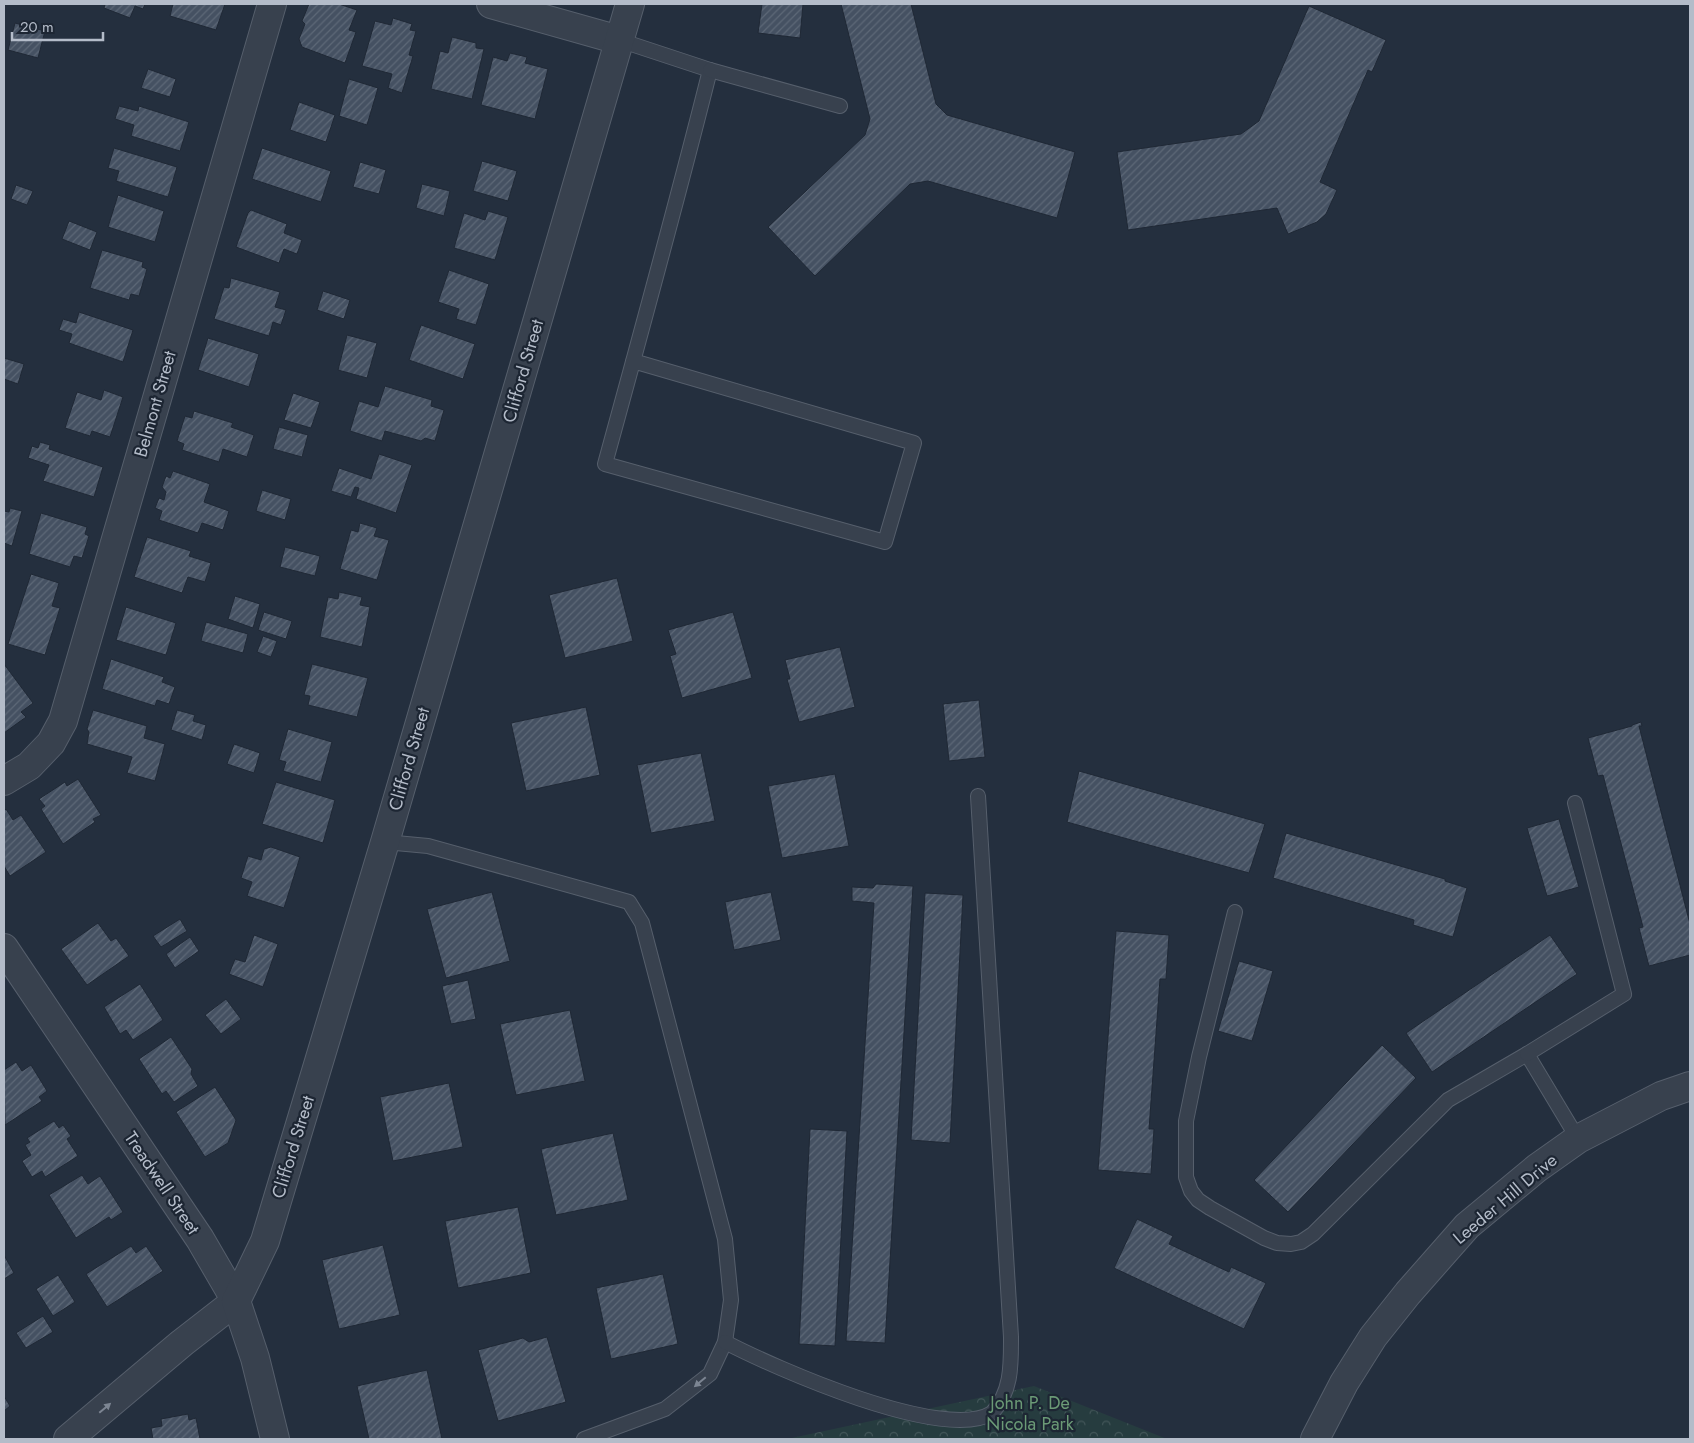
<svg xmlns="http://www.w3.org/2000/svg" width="1694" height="1443" font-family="Jost,sans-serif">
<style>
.park{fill:url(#park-crowns)}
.building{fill:url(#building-hatch);stroke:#1f2835}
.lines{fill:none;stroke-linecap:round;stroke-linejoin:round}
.service-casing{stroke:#565f6c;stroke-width:16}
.minor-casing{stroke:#565f6c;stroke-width:30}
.tertiary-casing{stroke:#565f6c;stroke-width:30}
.service{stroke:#38414e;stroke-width:14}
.minor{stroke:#38414e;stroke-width:28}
.tertiary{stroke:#38414e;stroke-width:28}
.oneway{fill:#7c8592}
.labels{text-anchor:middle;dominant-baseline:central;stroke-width:4.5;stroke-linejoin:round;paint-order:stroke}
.street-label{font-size:18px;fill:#b4bcc9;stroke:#1d2633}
.park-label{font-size:18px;fill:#6b9a76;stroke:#1d2633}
</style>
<defs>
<pattern id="park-crowns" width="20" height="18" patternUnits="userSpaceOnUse" patternTransform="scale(1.25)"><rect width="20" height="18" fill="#263c3f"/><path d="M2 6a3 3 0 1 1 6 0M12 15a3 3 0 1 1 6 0" fill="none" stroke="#435659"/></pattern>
<pattern id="building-hatch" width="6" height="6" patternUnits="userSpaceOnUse" patternTransform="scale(1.25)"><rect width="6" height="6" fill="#455162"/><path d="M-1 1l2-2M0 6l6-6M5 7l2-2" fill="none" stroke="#5d6877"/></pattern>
</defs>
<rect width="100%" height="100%" fill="#242f3e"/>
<path class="park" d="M1034,1386L1167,1439H787Z"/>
<g class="building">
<path d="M105,4H145L143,9L135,6L130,18L104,8Z"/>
<path d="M173,4H225L216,30L170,16Z"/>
<path d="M309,4H339L357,10L349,30L356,32L345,63L302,47L299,39L305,24L302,21Z"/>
<path d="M762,4H803L800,38L758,33Z"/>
<path d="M841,4H911L936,104L947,115L1075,152L1057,218L928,181L910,184L815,276L768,227L865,135L870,119Z"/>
<path d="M1309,6L1386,40L1372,72L1368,70L1320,182L1337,190L1326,214L1317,222L1288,234L1277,208L1128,230L1117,152L1241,134L1259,121Z"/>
<path d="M393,18L412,24L410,30L416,31L409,55L413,56L402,93L388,88L392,74L362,66L375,21L391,25Z"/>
<path d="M15,23L45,31L38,58L8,50Z"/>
<path d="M452,37L476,43V48L484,49L472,99L431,89L440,51L448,53Z"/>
<path d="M510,53L527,57L525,63L548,69L535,119L481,105L493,57L507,61Z"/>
<path d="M148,69L176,79L170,97L141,88Z"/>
<path d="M349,79L378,88L367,125L339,116Z"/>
<path d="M299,102L335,115L326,142L290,130Z"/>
<path d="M119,106L138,111L139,106L189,122L180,151L131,136L134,125L115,119Z"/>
<path d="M114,148L177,167L168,197L116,181L119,171L108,168Z"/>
<path d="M262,148L331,171L321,202L252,179Z"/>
<path d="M482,161L517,171L508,201L473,191Z"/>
<path d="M360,162L386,170L379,194L353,187Z"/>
<path d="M422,184L450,191L444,216L416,208Z"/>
<path d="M16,185L33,191L27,205L11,199Z"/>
<path d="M118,195L164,211L155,242L108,227Z"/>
<path d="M251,210L287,224L284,233L302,240L297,254L284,249L279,263L236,247L248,213Z"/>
<path d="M488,211L508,217L495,260L454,248L464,213L485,220Z"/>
<path d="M69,221L97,232L90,250L62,239Z"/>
<path d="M102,250L143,262L142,267L147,269L139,296L131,294L129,300L90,288Z"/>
<path d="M449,270L489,284L476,325L456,319L459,309L438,302Z"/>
<path d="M231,278L280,292L275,307L286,310L281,325L273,322L269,336L214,319L224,287L229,288Z"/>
<path d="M323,291L350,300L344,319L317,310Z"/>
<path d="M79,312L133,330L123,362L69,343L72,334L59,330L63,319L76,323Z"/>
<path d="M421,325L475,344L463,379L409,360Z"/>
<path d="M347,335L377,343L367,378L338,370Z"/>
<path d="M208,338L259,354L249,387L198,370Z"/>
<path d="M4,358L24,364L18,384L4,379Z"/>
<path d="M385,386L432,400L431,406L444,410L435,441L425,438L421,441L385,431L382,441L350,431L359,401L378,407Z"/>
<path d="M104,390L123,397L110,437L92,431L90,436L65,428L77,392L101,400Z"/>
<path d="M293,393L320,402L311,428L284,420Z"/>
<path d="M194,411L233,423L231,427L254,435L247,457L223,449L219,462L182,450L184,444L177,441L185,416L192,418Z"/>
<path d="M279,427L308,435L302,457L273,449Z"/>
<path d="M40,442L50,445L49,449L103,467L94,497L43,481L49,465L28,458L32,446L38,448Z"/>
<path d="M379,454L412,465L396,513L356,499L359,488L355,487L351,497L331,491L339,468L371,479Z"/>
<path d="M173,471L210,484L204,502L229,511L223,530L202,523L198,533L159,520L162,511L155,508L159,498L164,500L166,492L162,487L166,476L170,478Z"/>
<path d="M262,490L291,499L285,520L256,511Z"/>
<path d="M10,508L22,511L12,546L4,543V511L9,512Z"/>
<path d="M41,513L87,527L85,534L89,536L82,558L74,556L70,567L29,554Z"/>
<path d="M360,523L377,528L374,536L389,540L377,580L340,569L351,530L358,532Z"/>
<path d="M147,537L191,551L189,556L211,563L205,582L188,577L182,593L134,577Z"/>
<path d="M285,547L320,556L315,576L280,567Z"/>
<path d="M31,574L59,583L52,606L60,608L45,655L8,644Z"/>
<path d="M617,578L633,641L565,658L549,595Z"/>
<path d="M339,592L362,597L360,605L370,607L362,647L320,637L328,597L338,599Z"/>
<path d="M235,596L260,604L253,628L228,619Z"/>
<path d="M126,607L176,623L166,655L116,640Z"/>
<path d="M264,612L292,621L286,639L258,630Z"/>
<path d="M733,612L752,678L682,698L670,656L676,654L668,630Z"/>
<path d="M206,622L248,634L243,653L201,641Z"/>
<path d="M263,636L277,641L271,657L257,652Z"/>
<path d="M840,647L855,707L799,722L787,679H790L785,660Z"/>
<path d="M111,659L164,677L162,682L175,687L169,704L157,700L155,706L102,689Z"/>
<path d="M4,664L33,703L21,712L26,717L4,733Z"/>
<path d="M312,664L368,678L357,717L308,705L310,696L304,695Z"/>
<path d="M979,700L985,757L949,761L943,704Z"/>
<path d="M586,707L600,775L526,791L511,723Z"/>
<path d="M93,710L147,726L144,738L165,744L155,781L127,773L132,757L87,744L89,732L87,729Z"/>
<path d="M177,710L195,715L193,721L206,725L202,740L171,730Z"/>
<path d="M1641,722L1642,726H1639L1690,924V955L1649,966L1639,928L1643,927L1603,775L1598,776L1588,738L1632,726V725Z"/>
<path d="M288,729L332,742L321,782L283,771L286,762L279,760Z"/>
<path d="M234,744L260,753L254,773L227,764Z"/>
<path d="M701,753L715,821L651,833L637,765Z"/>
<path d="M1079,771L1265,824L1249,873L1067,822Z"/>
<path d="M835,774L849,846L782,858L768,786Z"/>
<path d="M78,779L101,815L93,819L95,822L63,844L41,809L45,806L39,799L65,782L67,786Z"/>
<path d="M276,782L335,800L323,843L262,824Z"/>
<path d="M6,809L13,820L21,815L46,852L10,876L4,866V811Z"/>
<path d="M1559,819L1579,887L1547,896L1527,828Z"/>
<path d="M1286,833L1445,879V881L1467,888L1453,937L1413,925L1414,920L1273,878Z"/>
<path d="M271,847L300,857L284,908L247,896L252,882L241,878L248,856L261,860L264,849Z"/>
<path d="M876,884L913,886L885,1343L846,1341L874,903L852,901V887L873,888Z"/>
<path d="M492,892L510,961L446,978L427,909Z"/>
<path d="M771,892L781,940L734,950L725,902Z"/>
<path d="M925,893L963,895L950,1143L911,1140Z"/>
<path d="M180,919L187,931L161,947L153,936Z"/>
<path d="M98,923L111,941L116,938L129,956L87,985L61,949Z"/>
<path d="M1116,931L1169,935L1166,979H1160L1149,1129H1154L1151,1174L1098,1170Z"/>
<path d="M254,935L278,944L263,987L229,974L235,959L245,962Z"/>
<path d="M1550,935L1577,974L1432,1072L1406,1033Z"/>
<path d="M190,937L199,951L175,968L166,954Z"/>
<path d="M1239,961L1273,971L1252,1041L1218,1031Z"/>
<path d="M468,980L476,1019L451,1024L442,986Z"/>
<path d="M140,984L163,1020L133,1040L126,1030L120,1034L104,1007Z"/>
<path d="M226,999L241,1019L221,1034L205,1015Z"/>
<path d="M570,1010L585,1081L516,1095L500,1024Z"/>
<path d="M171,1037L192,1069L191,1074L198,1086L174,1102L166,1091L162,1094L139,1059Z"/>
<path d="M1382,1045L1416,1078L1288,1212L1254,1180Z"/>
<path d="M16,1062L22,1071L31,1065L47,1091L39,1097L42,1101L5,1125L4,1070Z"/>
<path d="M449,1083L463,1147L393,1161L380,1097Z"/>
<path d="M215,1087L236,1120L228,1143L205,1157L176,1112Z"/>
<path d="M54,1121L59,1128L63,1125L71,1136L67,1139L78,1156L45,1177L42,1171L32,1177L22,1161L31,1155L25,1145L30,1142L27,1138Z"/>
<path d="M810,1129L847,1131L835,1346L799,1344Z"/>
<path d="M613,1133L628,1200L556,1215L541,1149Z"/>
<path d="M82,1175L88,1184L100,1176L123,1212L111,1220L109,1217L76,1238L49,1195Z"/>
<path d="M518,1207L531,1273L458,1288L445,1221Z"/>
<path d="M1137,1219L1173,1236L1169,1244L1229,1272L1231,1267L1266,1283L1244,1329L1114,1268Z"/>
<path d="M383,1245L400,1315L339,1329L322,1260Z"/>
<path d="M131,1246L136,1253L146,1246L163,1271L107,1307L86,1274Z"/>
<path d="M4,1255L14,1273L4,1279Z"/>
<path d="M663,1274L678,1344L611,1359L596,1288Z"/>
<path d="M58,1275L75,1302L53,1316L36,1289Z"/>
<path d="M43,1316L53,1332L26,1348L16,1333Z"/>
<path d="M547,1337L566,1402L498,1421L478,1350L523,1338L529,1342Z"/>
<path d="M427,1370L442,1439H369L357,1386Z"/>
<path d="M4,1396L10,1406L4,1411Z"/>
<path d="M188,1414L189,1420L196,1418L200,1439H153L151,1428L162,1426L161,1419Z"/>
</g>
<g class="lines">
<defs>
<g id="service">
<path d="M619,40L710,70C677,202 641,333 605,464L885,542L914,443L633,361"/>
<path d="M710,70L840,106"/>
<path d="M385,842L428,846L629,902L642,923L725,1239L731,1300L725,1342L710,1374L665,1409L584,1439"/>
<path d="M1235,912L1199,1057L1186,1121V1177L1191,1191L1198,1200L1210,1208L1264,1238L1277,1243L1291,1244L1301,1242L1313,1234L1448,1100L1527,1054L1578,1139"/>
<path d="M1527,1054L1624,994L1575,803"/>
<path d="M725,1342C775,1368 944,1443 992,1413C1012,1392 1011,1364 1011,1337L978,796"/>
</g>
<g id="minor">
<path d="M491,4L619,40"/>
<path d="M4,781L29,766L51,743L63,721L272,4"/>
<path d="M4,948L200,1239L236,1301L182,1343L68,1439"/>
</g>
<g id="tertiary">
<path d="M275,1439L255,1358L236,1301L265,1241L385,842L630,4"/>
<path d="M1315,1439L1344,1383L1373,1337L1408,1293L1467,1226L1537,1168L1578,1139L1661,1096L1690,1086"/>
</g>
</defs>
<use href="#service" class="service-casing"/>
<use href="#minor" class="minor-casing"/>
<use href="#tertiary" class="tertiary-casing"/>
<use href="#service" class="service"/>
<use href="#minor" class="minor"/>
<use href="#tertiary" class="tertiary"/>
</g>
<defs><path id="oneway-solid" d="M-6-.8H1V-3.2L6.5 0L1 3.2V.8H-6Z" transform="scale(1.25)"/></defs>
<g class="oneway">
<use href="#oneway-solid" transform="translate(700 1382) rotate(140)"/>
<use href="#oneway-solid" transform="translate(105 1408) rotate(-40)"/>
</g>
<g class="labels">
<g class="street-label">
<text transform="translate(523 371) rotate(-74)">Clifford Street</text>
<text transform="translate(155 404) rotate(-74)">Belmont Street</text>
<text transform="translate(409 759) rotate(-74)">Clifford Street</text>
<text transform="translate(293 1147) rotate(-73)">Clifford Street</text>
<text transform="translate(162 1183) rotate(56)">Treadwell Street</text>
<text transform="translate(1505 1199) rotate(-40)">Leeder Hill Drive</text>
</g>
<g class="park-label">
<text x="1030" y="1403">John P. De<tspan x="1030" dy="21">Nicola Park</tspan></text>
</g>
</g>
<rect width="1694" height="1443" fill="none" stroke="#b4bcc9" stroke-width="10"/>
<path d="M12 32v8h91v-8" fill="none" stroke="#b4bcc9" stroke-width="2.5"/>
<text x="20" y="32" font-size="15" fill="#b4bcc9" stroke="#1d2633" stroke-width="4" paint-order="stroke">20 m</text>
</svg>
